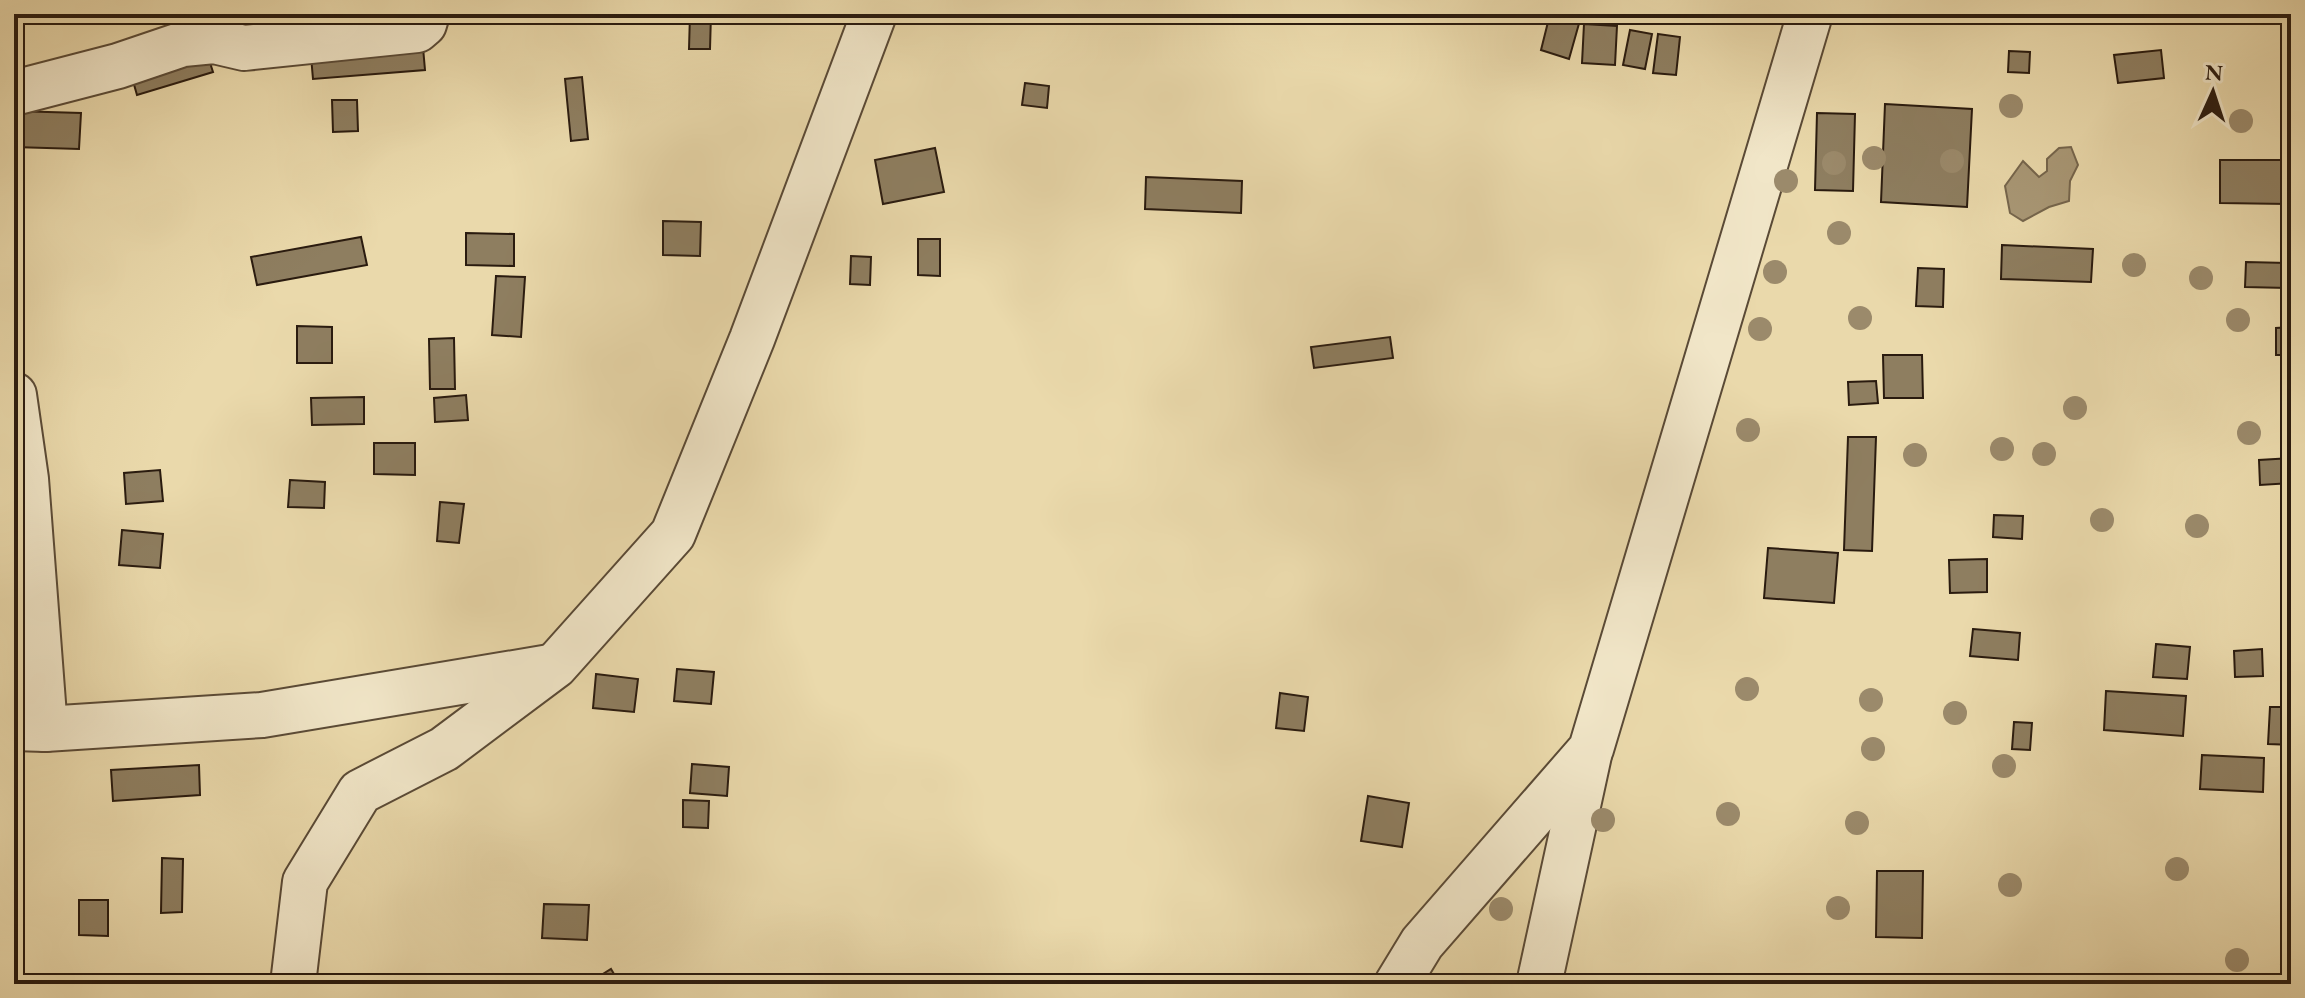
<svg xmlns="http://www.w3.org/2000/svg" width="2305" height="998" font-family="'EB Garamond',serif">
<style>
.water{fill:#a99876;stroke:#76664d;stroke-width:2}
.building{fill:#8e7e60;stroke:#2a1b0f;stroke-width:2}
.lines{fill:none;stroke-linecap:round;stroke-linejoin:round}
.minor-casing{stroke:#5a4a36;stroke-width:48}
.minor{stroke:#f1e6c8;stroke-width:44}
.tree{fill:#9b8a6b}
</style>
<rect width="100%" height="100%" fill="#ead9ab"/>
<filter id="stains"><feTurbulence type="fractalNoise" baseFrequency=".0025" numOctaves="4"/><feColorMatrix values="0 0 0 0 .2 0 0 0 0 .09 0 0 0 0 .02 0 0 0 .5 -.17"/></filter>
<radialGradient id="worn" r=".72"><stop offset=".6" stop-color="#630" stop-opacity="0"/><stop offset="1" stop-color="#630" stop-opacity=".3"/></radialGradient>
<path class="water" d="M2071,147L2078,165L2070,181L2069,201L2049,207L2023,221L2010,213L2005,186L2023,161L2039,177L2047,171V159L2059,148Z"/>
<g class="building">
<path d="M690,14H711L710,49H689Z"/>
<path d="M1550,14L1580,20L1569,59L1541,50Z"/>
<path d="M1584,24L1617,26L1615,65L1582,63Z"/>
<path d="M1630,30L1652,34L1645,69L1623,65Z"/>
<path d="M1658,34L1680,37L1676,75L1653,73Z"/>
<path d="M422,36L425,70L313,79L310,45Z"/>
<path d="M204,44L213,72L137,95L129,67Z"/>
<path d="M2161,50L2164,78L2118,83L2114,55Z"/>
<path d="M2009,51L2030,52L2029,73L2008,72Z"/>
<path d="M582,77L588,139L571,141L565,79Z"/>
<path d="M1025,83L1049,86L1047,108L1022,105Z"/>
<path d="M332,100H357L358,131L333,132Z"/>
<path d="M1885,104L1972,109L1967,207L1881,202Z"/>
<path d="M14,111L81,113L79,149L14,147Z"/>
<path d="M1817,113L1855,114L1853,191L1815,190Z"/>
<path d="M935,148L944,192L883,204L875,160Z"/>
<path d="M2220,160H2291V204L2220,203Z"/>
<path d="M1146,177L1242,181L1241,213L1145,209Z"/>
<path d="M663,221L701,222L700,256L663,255Z"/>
<path d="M466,233L514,234V266L466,265Z"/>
<path d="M361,237L367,265L257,285L251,257Z"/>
<path d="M918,239H940V276L918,275Z"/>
<path d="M2002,245L2093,249L2091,282L2001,279Z"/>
<path d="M851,256L871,257L870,285L850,284Z"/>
<path d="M2246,262L2291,263V288L2245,287Z"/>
<path d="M1918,268L1944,269L1943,307L1916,306Z"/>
<path d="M496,276L525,277L521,337L492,335Z"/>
<path d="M297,326L332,327V363H297Z"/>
<path d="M2291,327V355H2276V328Z"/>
<path d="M1390,337L1393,358L1314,368L1311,347Z"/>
<path d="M454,338L455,389H430L429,339Z"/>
<path d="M1883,355H1922L1923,398H1884Z"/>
<path d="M1876,381L1878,403L1849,405L1848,382Z"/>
<path d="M466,395L468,420L435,422L434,398Z"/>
<path d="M364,397V424L312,425L311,398Z"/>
<path d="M1848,437H1876L1872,551L1844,550Z"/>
<path d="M374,443H415V475L374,474Z"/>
<path d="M2291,458V483L2260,485L2259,460Z"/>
<path d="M160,470L163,501L126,504L124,473Z"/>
<path d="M290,480L325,482L324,508L288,507Z"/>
<path d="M440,502L464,504L459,543L437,541Z"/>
<path d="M1994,515L2023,516L2022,539L1993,537Z"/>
<path d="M122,530L163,534L160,568L119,565Z"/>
<path d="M1768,548L1838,553L1834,603L1764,598Z"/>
<path d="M1987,559V592L1950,593L1949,560Z"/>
<path d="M1973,629L2020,633L2018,660L1970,656Z"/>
<path d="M2156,644L2190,647L2187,679L2153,677Z"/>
<path d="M2262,649L2263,676L2235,677L2234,651Z"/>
<path d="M677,669L714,672L711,704L674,701Z"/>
<path d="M596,674L638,679L634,712L593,708Z"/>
<path d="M2106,691L2186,696L2183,736L2104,730Z"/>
<path d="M1280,693L1308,697L1304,731L1276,728Z"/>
<path d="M2270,707H2291V745L2268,744Z"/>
<path d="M2014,722L2032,723L2030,750L2012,749Z"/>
<path d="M2202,755L2264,758L2263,792L2200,789Z"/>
<path d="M692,764L729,767L727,796L690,793Z"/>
<path d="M199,765L200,795L113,801L111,770Z"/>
<path d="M1368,796L1409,803L1402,847L1361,841Z"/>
<path d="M683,800L709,801L708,828L683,827Z"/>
<path d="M162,858L183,859L182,912L161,913Z"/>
<path d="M1877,871H1923L1922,938L1876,937Z"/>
<path d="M79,900H108V936L79,935Z"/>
<path d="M544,904L589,905L587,940L542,938Z"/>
<path d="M2282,931H2291V965L2281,964Z"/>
<path d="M611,969L620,984H602L598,977Z"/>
</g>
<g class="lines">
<defs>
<g id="minor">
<path d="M14,93L118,66L183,44L214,41L244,48L417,30L424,24L427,14"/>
<path d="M14,395L26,479L45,729L14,728"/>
<path d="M45,729L262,715L550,667"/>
<path d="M293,984L305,882L360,792L444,749L555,666L673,534L752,339L874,14"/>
<path d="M1397,984L1422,943L1591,749L1810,14"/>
<path d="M1539,984L1589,755"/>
</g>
</defs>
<use href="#minor" class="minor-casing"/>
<use href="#minor" class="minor"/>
</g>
<g class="tree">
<circle cx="2011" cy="106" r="12"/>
<circle cx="2241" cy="121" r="12"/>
<circle cx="1874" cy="158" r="12"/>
<circle cx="1952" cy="161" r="12"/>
<circle cx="1834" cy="163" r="12"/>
<circle cx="1786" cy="181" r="12"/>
<circle cx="1839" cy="233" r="12"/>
<circle cx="2134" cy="265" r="12"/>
<circle cx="1775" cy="272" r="12"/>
<circle cx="2201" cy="278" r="12"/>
<circle cx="1860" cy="318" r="12"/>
<circle cx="2238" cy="320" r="12"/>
<circle cx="1760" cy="329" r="12"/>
<circle cx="2075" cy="408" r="12"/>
<circle cx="1748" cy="430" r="12"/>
<circle cx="2249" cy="433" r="12"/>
<circle cx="2002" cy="449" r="12"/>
<circle cx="2044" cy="454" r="12"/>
<circle cx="1915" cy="455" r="12"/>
<circle cx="2102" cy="520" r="12"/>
<circle cx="2197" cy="526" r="12"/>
<circle cx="1747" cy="689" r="12"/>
<circle cx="1871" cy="700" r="12"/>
<circle cx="1955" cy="713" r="12"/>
<circle cx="1873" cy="749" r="12"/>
<circle cx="2004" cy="766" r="12"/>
<circle cx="1728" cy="814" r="12"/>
<circle cx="1603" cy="820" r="12"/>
<circle cx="1857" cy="823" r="12"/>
<circle cx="2177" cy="869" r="12"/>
<circle cx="2010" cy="885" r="12"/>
<circle cx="1838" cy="908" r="12"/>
<circle cx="1501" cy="909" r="12"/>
<circle cx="2237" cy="960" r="12"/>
</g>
<rect width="2305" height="998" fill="none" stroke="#ead9ab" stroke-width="48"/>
<rect x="16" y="16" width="2273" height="966" fill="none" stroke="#2a1b0f" stroke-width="4"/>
<rect x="24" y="24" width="2257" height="950" fill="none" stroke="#2a1b0f" stroke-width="2"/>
<g transform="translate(2213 92) rotate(3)" stroke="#f1e6c8" stroke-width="6" paint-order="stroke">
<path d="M0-6L14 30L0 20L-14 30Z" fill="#2a1b0f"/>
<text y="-12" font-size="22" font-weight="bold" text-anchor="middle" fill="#2a1b0f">N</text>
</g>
<rect width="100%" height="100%" filter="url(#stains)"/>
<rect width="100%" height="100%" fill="url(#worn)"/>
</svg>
